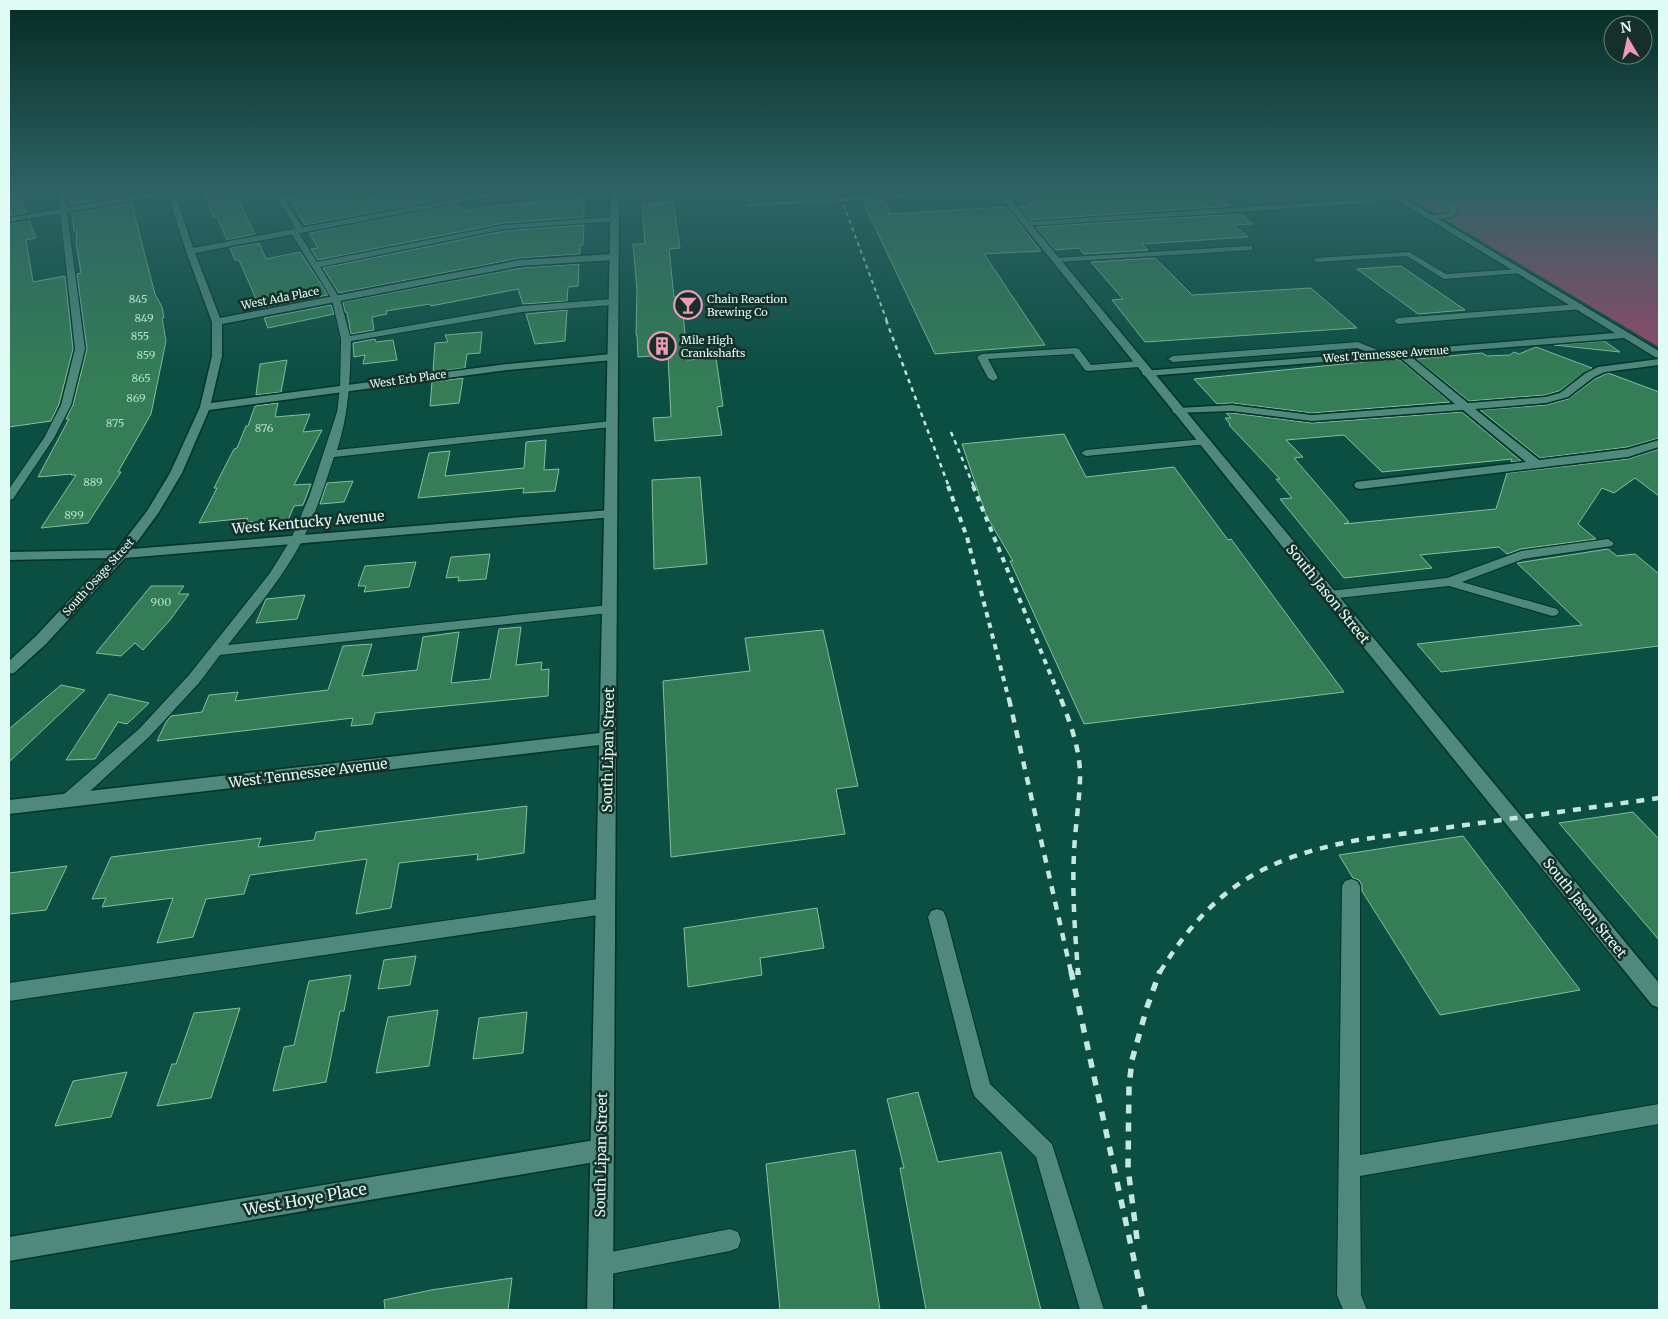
<svg xmlns="http://www.w3.org/2000/svg" width="1668" height="1319" font-family="Merriweather,serif">
<style>
.green{fill:#9b4768}
.building{fill:#347d56;stroke:#8cbc9e}
.lines{fill:none;stroke-linecap:round;stroke-linejoin:round}
.service-casing{stroke:#003229;stroke-width:2}
.minor-casing{stroke:#003229;stroke-width:3}
.tertiary-casing{stroke:#003229;stroke-width:3}
.service{fill:#4e897b;fill-rule:evenodd}
.minor{fill:#4e897b;fill-rule:evenodd}
.tertiary{fill:#4e897b;fill-rule:evenodd}
.rail-far4{stroke:#c5e8de;stroke-width:2;stroke-dasharray:4 4;stroke-linecap:butt}
.rail-far3{stroke:#c5e8de;stroke-width:2.5;stroke-dasharray:4.5 4.5;stroke-linecap:butt}
.rail-far2{stroke:#c5e8de;stroke-width:4;stroke-dasharray:5.5 5.5;stroke-linecap:butt}
.rail-far1{stroke:#c5e8de;stroke-width:4.5;stroke-dasharray:8 8;stroke-linecap:butt}
.rail{stroke:#c5e8de;stroke-width:5.5;stroke-dasharray:9 9;stroke-linecap:butt}
.labels{text-anchor:middle;dominant-baseline:central;stroke-width:5;stroke-linejoin:round;paint-order:stroke}
.far-street-label{font-size:11px;fill:#dffdf4;stroke:#162f29}
.number-label{font-size:11px;fill:#b4ddcc}
.far-poi-label{font-size:11px;fill:#dffdf4;stroke:#162f29;text-anchor:start}
.street-label{font-size:14px;fill:#dffdf4;stroke:#162f29}
.near-street-label{font-size:16px;fill:#dffdf4;stroke:#162f29}
</style>
<rect width="100%" height="100%" fill="#0b4e42"/>
<path class="green" d="M1396,190H1659V347Z"/>
<g class="building">
<path d="M9,190H17L26,213L9,216Z"/>
<path d="M93,190H131V194L71,205L69,194Z"/>
<path d="M356,190H362L369,198L421,190H445L452,198L305,225L292,203Z"/>
<path d="M1071,190H1208L1230,206L1030,220L1019,207L1031,206L1020,193Z"/>
<path d="M225,191L230,197L236,196L255,234L227,240L217,217H214L204,194Z"/>
<path d="M584,198V217L504,223L318,260L311,249L318,248L309,233L458,204L464,211L504,205Z"/>
<path d="M884,201L890,214L1006,207L1041,251L984,254L1045,345L935,354L863,202Z"/>
<path d="M673,202L680,248L669,249L674,297H682L687,360L716,358L723,406L717,407L722,435L655,441L653,418L671,417L668,355L638,357L637,335H636L637,290L633,244H645L642,204Z"/>
<path d="M133,203L135,217L155,294L162,307L164,318H162L166,341L151,414L118,472H121L88,523L41,528L76,475H71L72,474L38,477L69,419H66L73,405L87,349L77,274L81,273L76,242L77,230L74,231L72,213Z"/>
<path d="M1240,214L1253,224L1233,225L1248,237L1142,244L1148,250L1084,254L1079,248L1055,250L1036,227Z"/>
<path d="M29,220L36,238L26,240L33,282L65,276L73,349L59,404L51,421L9,427V224Z"/>
<path d="M584,225L583,245H580V254L520,258L339,293L323,268L504,231Z"/>
<path d="M259,243L266,259L300,252L328,295L260,308L239,260H235L230,248Z"/>
<path d="M1155,258L1192,295L1311,288L1357,328L1145,342L1112,300L1123,299L1091,262Z"/>
<path d="M579,264L578,286L568,287L567,301L523,304L518,289L431,306L430,304L386,311L387,314L372,317L374,330L351,334L347,312H345L343,302L520,268Z"/>
<path d="M1401,266L1465,310L1418,314L1357,269Z"/>
<path d="M331,305L334,314L268,328L264,318Z"/>
<path d="M567,310L565,341L535,344L526,314Z"/>
<path d="M482,332L480,353L467,354L465,368L433,372L435,343L448,342L445,335Z"/>
<path d="M375,339L376,342L393,340L397,360L363,364L365,355L354,357L353,343Z"/>
<path d="M1604,341L1620,352L1554,345Z"/>
<path d="M1536,347L1592,368L1559,391L1545,395L1469,401L1416,359L1482,353L1487,356L1510,355L1514,352L1519,354Z"/>
<path d="M1393,359L1400,360L1450,402L1312,413L1232,403L1217,404L1194,379Z"/>
<path d="M287,360L281,392L256,395L260,364Z"/>
<path d="M1608,373L1659,392V438L1628,447L1540,458L1480,410L1546,405L1568,399L1595,379Z"/>
<path d="M463,378L459,403L430,406L432,382Z"/>
<path d="M278,403L275,417L310,414L303,432L322,430L294,485L311,484L303,505L294,506L288,520L246,522L248,518L199,523L217,488H214L234,449L237,448L246,426H248L255,406Z"/>
<path d="M1462,412L1521,461L1511,462L1512,459L1382,472L1344,435L1286,440L1303,457L1294,458L1349,522L1344,524L1496,509L1507,473L1628,459L1659,449V496L1635,478L1614,493L1602,488L1578,524L1596,539L1521,549L1507,554L1499,547L1420,555L1432,568L1344,578L1280,499L1292,498L1276,479H1280L1229,425L1230,424L1225,418H1231L1226,413H1232L1312,423Z"/>
<path d="M1064,434L1086,477L1174,467L1228,540L1231,539L1344,692L1084,724L1010,561H1013L986,515L962,444Z"/>
<path d="M546,440L544,470L559,469L555,491L523,493L524,488L418,498L429,453L450,451L445,476L524,468L526,442Z"/>
<path d="M700,477L707,564L654,569L652,480Z"/>
<path d="M353,481L344,502L320,504L327,483Z"/>
<path d="M1608,549L1617,556L1635,554L1659,574V646L1441,672L1417,644L1582,625L1517,563Z"/>
<path d="M490,554L486,579L458,581L459,577L446,578L451,557Z"/>
<path d="M416,562L409,587L364,592L366,586H358L365,566Z"/>
<path d="M151,586H184L178,594H189L170,620L143,650L135,643L121,656L96,653Z"/>
<path d="M305,595L297,619L256,623L266,599Z"/>
<path d="M521,627L516,665L542,662L541,670L549,669L548,696L375,713L372,724L351,726L353,718L157,741L166,722L171,716L202,712L209,695L238,692L235,701L328,690L343,646L372,644L362,676L417,670L423,637L459,632L451,683L490,679L499,629Z"/>
<path d="M823,630L858,786L836,789L845,834L671,857L663,681L750,671L745,638Z"/>
<path d="M61,685L85,690L9,762V729Z"/>
<path d="M109,694L149,703L127,724L118,722L95,759L66,760Z"/>
<path d="M527,806L524,853L477,860L478,854L399,863L391,908L356,914L367,859L250,875L244,894L206,899L193,937L157,943L173,898L102,907L106,898L92,899L111,857L261,838L258,847L314,840L316,832Z"/>
<path d="M1633,812L1659,839V940L1559,823Z"/>
<path d="M1463,836L1580,990L1440,1015L1362,891V885L1359,880L1353,878L1339,855Z"/>
<path d="M67,866L46,910L9,914V873Z"/>
<path d="M817,908L824,948L760,958L762,975L688,987L684,928Z"/>
<path d="M416,956L410,985L378,989L384,960Z"/>
<path d="M351,975L344,1011H340L326,1082L273,1091L284,1047L294,1045L309,981Z"/>
<path d="M240,1008L211,1098L157,1106L172,1064H176L194,1013Z"/>
<path d="M438,1010L429,1066L376,1073L388,1017Z"/>
<path d="M527,1012L523,1053L473,1059L479,1018Z"/>
<path d="M127,1072L111,1117L55,1126L73,1081Z"/>
<path d="M918,1092L938,1162L1001,1152L1041,1310H926L900,1168H904L887,1099Z"/>
<path d="M855,1150L880,1310H780L766,1164Z"/>
<path d="M512,1278L508,1310H385L384,1300L431,1290Z"/>
</g>
<g class="lines">
<defs>
<g id="service">
<path d="M58,190H64L85,349L71,405L54,438L13,499L9,500V489L44,438L61,405L75,349Z"/>
<path d="M272,190H278L284,198L332,190H346L286,202L304,230L298,232L317,262L504,225L614,217L618,219L614,221L504,229L320,267L340,299L350,336L522,306L612,299L616,302L612,305L522,312L351,341C350,379 349,414 337,450L611,421L616,424L611,427L334,457C325,484 316,513 303,539C283,578 254,611 228,645L609,605L616,609L609,613L220,655L199,683L149,737L75,805L69,806L63,805L61,800L63,795L139,729L189,675L270,573L291,539L309,497L337,412L340,388L341,339L332,299L290,231L296,229Z"/>
<path d="M966,190H1002L999,192L750,207L746,205L750,203Z"/>
<path d="M1353,190H1361L1378,201L1374,203L1026,226L1022,224L1026,222L1366,199Z"/>
<path d="M1434,190H1441L1455,204L1458,211L1453,217L1428,220V216L1448,213L1450,211Z"/>
<path d="M1249,246H1252V250L1056,262L1052,260L1056,258Z"/>
<path d="M1409,252L1446,274L1520,269L1524,271L1520,273L1444,279L1407,256L1317,262L1313,260L1317,258Z"/>
<path d="M1580,304L1583,305V309L1398,324L1394,321L1398,318Z"/>
<path d="M1358,342L1387,354L1382,357L1357,348L1173,362L1168,359L1173,356Z"/>
<path d="M1076,348L1079,349L1091,365L1139,361L1144,364L1139,367L1088,371L1085,370L1073,354L988,359L998,378L993,381L988,378L977,357L982,354Z"/>
<path d="M1204,439L1208,440L1209,442L1208,444L1086,456L1081,453L1086,450Z"/>
<path d="M1608,539L1614,543L1612,546L1523,559L1462,582L1557,609L1559,612L1557,615L1552,616L1449,586L1329,599L1323,595L1329,591L1447,578L1521,551Z"/>
<path d="M1351,879L1357,881L1360,886V1155L1659,1104V1124L1360,1176L1361,1295L1367,1310H1343L1337,1295L1342,886L1345,881Z"/>
<path d="M605,898L611,901L614,906L611,911L605,914L9,1001V983Z"/>
<path d="M937,909L943,911L946,917L990,1084L1052,1144L1104,1310H1080L1036,1157L975,1097L972,1090L928,917L931,911Z"/>
<path d="M730,1229L738,1232L741,1240L738,1248L730,1251L600,1276L592,1273L589,1265L592,1257L600,1254Z"/>
</g>
<g id="minor">
<path d="M166,190H189L175,194L193,248L482,194L518,190H543L539,192L482,198L195,253L220,318L520,260L613,254L617,257L613,260L520,266L222,324V356L211,403L507,364L612,354L617,357L612,360L507,370L209,410L182,473L159,512L132,549L610,510L616,514L614,517L125,558L46,644L14,673L9,674V661L36,636L109,558L9,560V552L117,550L147,511L170,473L200,407L212,356V322L186,251L168,195L9,222V218Z"/>
<path d="M1381,190H1390L1659,351V358L1655,357L1624,338L1409,355L1468,403L1545,397L1560,393L1586,373L1598,367L1659,359V365L1605,372L1594,377L1568,397L1546,403L1475,409L1539,460L1628,449L1659,440V447L1628,457L1360,489L1356,488L1354,485L1356,482L1526,462L1463,410L1312,421L1232,411L1174,413L1172,411L1178,408L1232,405L1312,415L1455,404L1398,356L1147,376L1143,375L1142,373L1143,371L1615,333Z"/>
<path d="M608,732L614,734L616,738L614,742L608,744L9,814V800Z"/>
<path d="M601,1139L609,1142L612,1150L609,1158L601,1161L9,1261V1237Z"/>
</g>
<g id="tertiary">
<path d="M611,190H619L613,1310H587Z"/>
<path d="M995,190H1003L1659,983V1008L1652,1005Z"/>
</g>
</defs>
<use href="#service" class="service-casing"/>
<use href="#minor" class="minor-casing"/>
<use href="#tertiary" class="tertiary-casing"/>
<use href="#service" class="service"/>
<use href="#minor" class="minor"/>
<use href="#tertiary" class="tertiary"/>
<path class="rail-far4" d="M838,190L887,321"/>
<g class="rail-far3">
<path d="M886,320L949,487"/>
<path d="M951,432L974,487"/>
</g>
<g class="rail-far2">
<path d="M948,486L967,537L1009,700"/>
<path d="M973,486L1061,700"/>
</g>
<g class="rail-far1">
<path d="M1009,699L1071,972"/>
<path d="M1061,699C1071,725 1081,752 1080,780C1079,805 1075,829 1074,853C1072,893 1075,933 1078,972"/>
<path d="M1160,972C1212,888 1263,858 1358,840L1659,798"/>
</g>
<g class="rail">
<path d="M1071,971L1145,1310"/>
<path d="M1078,971V975"/>
<path d="M1137,1239L1128,1168L1129,1086L1132,1060L1147,1007L1160,971"/>
</g>
</g>
<linearGradient id="sky" x2="0" y2="1"><stop stop-color="#062b24"/><stop offset="0.51" stop-color="#2e6365"/><stop offset="1" stop-color="#2e6365" stop-opacity="0"/></linearGradient>
<rect width="1668" height="375" fill="url(#sky)"/>
<defs>
<symbol id="bar-ring" viewBox="-11 -11 22 22"><circle r="9.5" fill="#162f29" stroke="#ef9ab8" stroke-width="1.5"/><path d="M-6-5H6L.8 .8V4.5H3.5V6h-7V4.5H-.8V.8Z" fill="#ef9ab8"/></symbol>
<symbol id="building-ring" viewBox="-11 -11 22 22"><circle r="9.5" fill="#162f29" stroke="#ef9ab8" stroke-width="1.5"/><path d="M-4-6H4V6H1V3H-1V6H-4ZM-2.5-4.3h1.7v1.8h-1.7ZM.8-4.3h1.7v1.8H.8ZM-2.5-1h1.7V.8h-1.7ZM.8-1h1.7V.8H.8Z" fill="#ef9ab8"/></symbol>
</defs>
<g fill-rule="evenodd">
<use href="#bar-ring" x="672" y="289" width="32" height="32"/>
<use href="#building-ring" x="646" y="330" width="32" height="32"/>
</g>
<g class="labels">
<g class="far-street-label">
<text transform="translate(280 298) rotate(-11)">West Ada Place</text>
<text transform="translate(1386 354) rotate(-4)">West Tennessee Avenue</text>
<text transform="translate(408 379) rotate(-8)">West Erb Place</text>
<text transform="translate(98 577) rotate(-48)">South Osage Street</text>
</g>
<g class="number-label">
<text x="138" y="299">845</text>
<text x="144" y="318">849</text>
<text x="140" y="336">855</text>
<text x="146" y="355">859</text>
<text x="141" y="378">865</text>
<text x="136" y="398">869</text>
<text x="115" y="423">875</text>
<text x="264" y="428">876</text>
<text x="93" y="482">889</text>
<text x="74" y="515">899</text>
<text x="161" y="602">900</text>
</g>
<g class="far-poi-label">
<text x="707" y="299">Chain Reaction<tspan x="707" dy="13">Brewing Co</tspan></text>
<text x="681" y="340">Mile High<tspan x="681" dy="13">Crankshafts</tspan></text>
</g>
<g class="street-label">
<text transform="translate(308 522) rotate(-5)">West Kentucky Avenue</text>
<text transform="translate(1328 594) rotate(51)">South Jason Street</text>
<text transform="translate(608 750) rotate(-89)">South Lipan Street</text>
<text transform="translate(308 773) rotate(-7)">West Tennessee Avenue</text>
<text transform="translate(1585 908) rotate(51)">South Jason Street</text>
<text transform="translate(601 1155) rotate(-89)">South Lipan Street</text>
</g>
<g class="near-street-label">
<text transform="translate(305 1199) rotate(-10)">West Hoye Place</text>
</g>
</g>
<rect width="1668" height="1319" fill="none" stroke="#dffdf4" stroke-width="20"/>
<g transform="translate(1628 40) rotate(351)"><circle r="24" fill="#162f29" stroke="#66817a"/>
<path d="M0-4L9 19L0 12L-9 19Z" fill="#ef9ab8"/>
<text y="-8" font-size="14" font-weight="bold" text-anchor="middle" fill="#dffdf4">N</text>
</g>
</svg>
